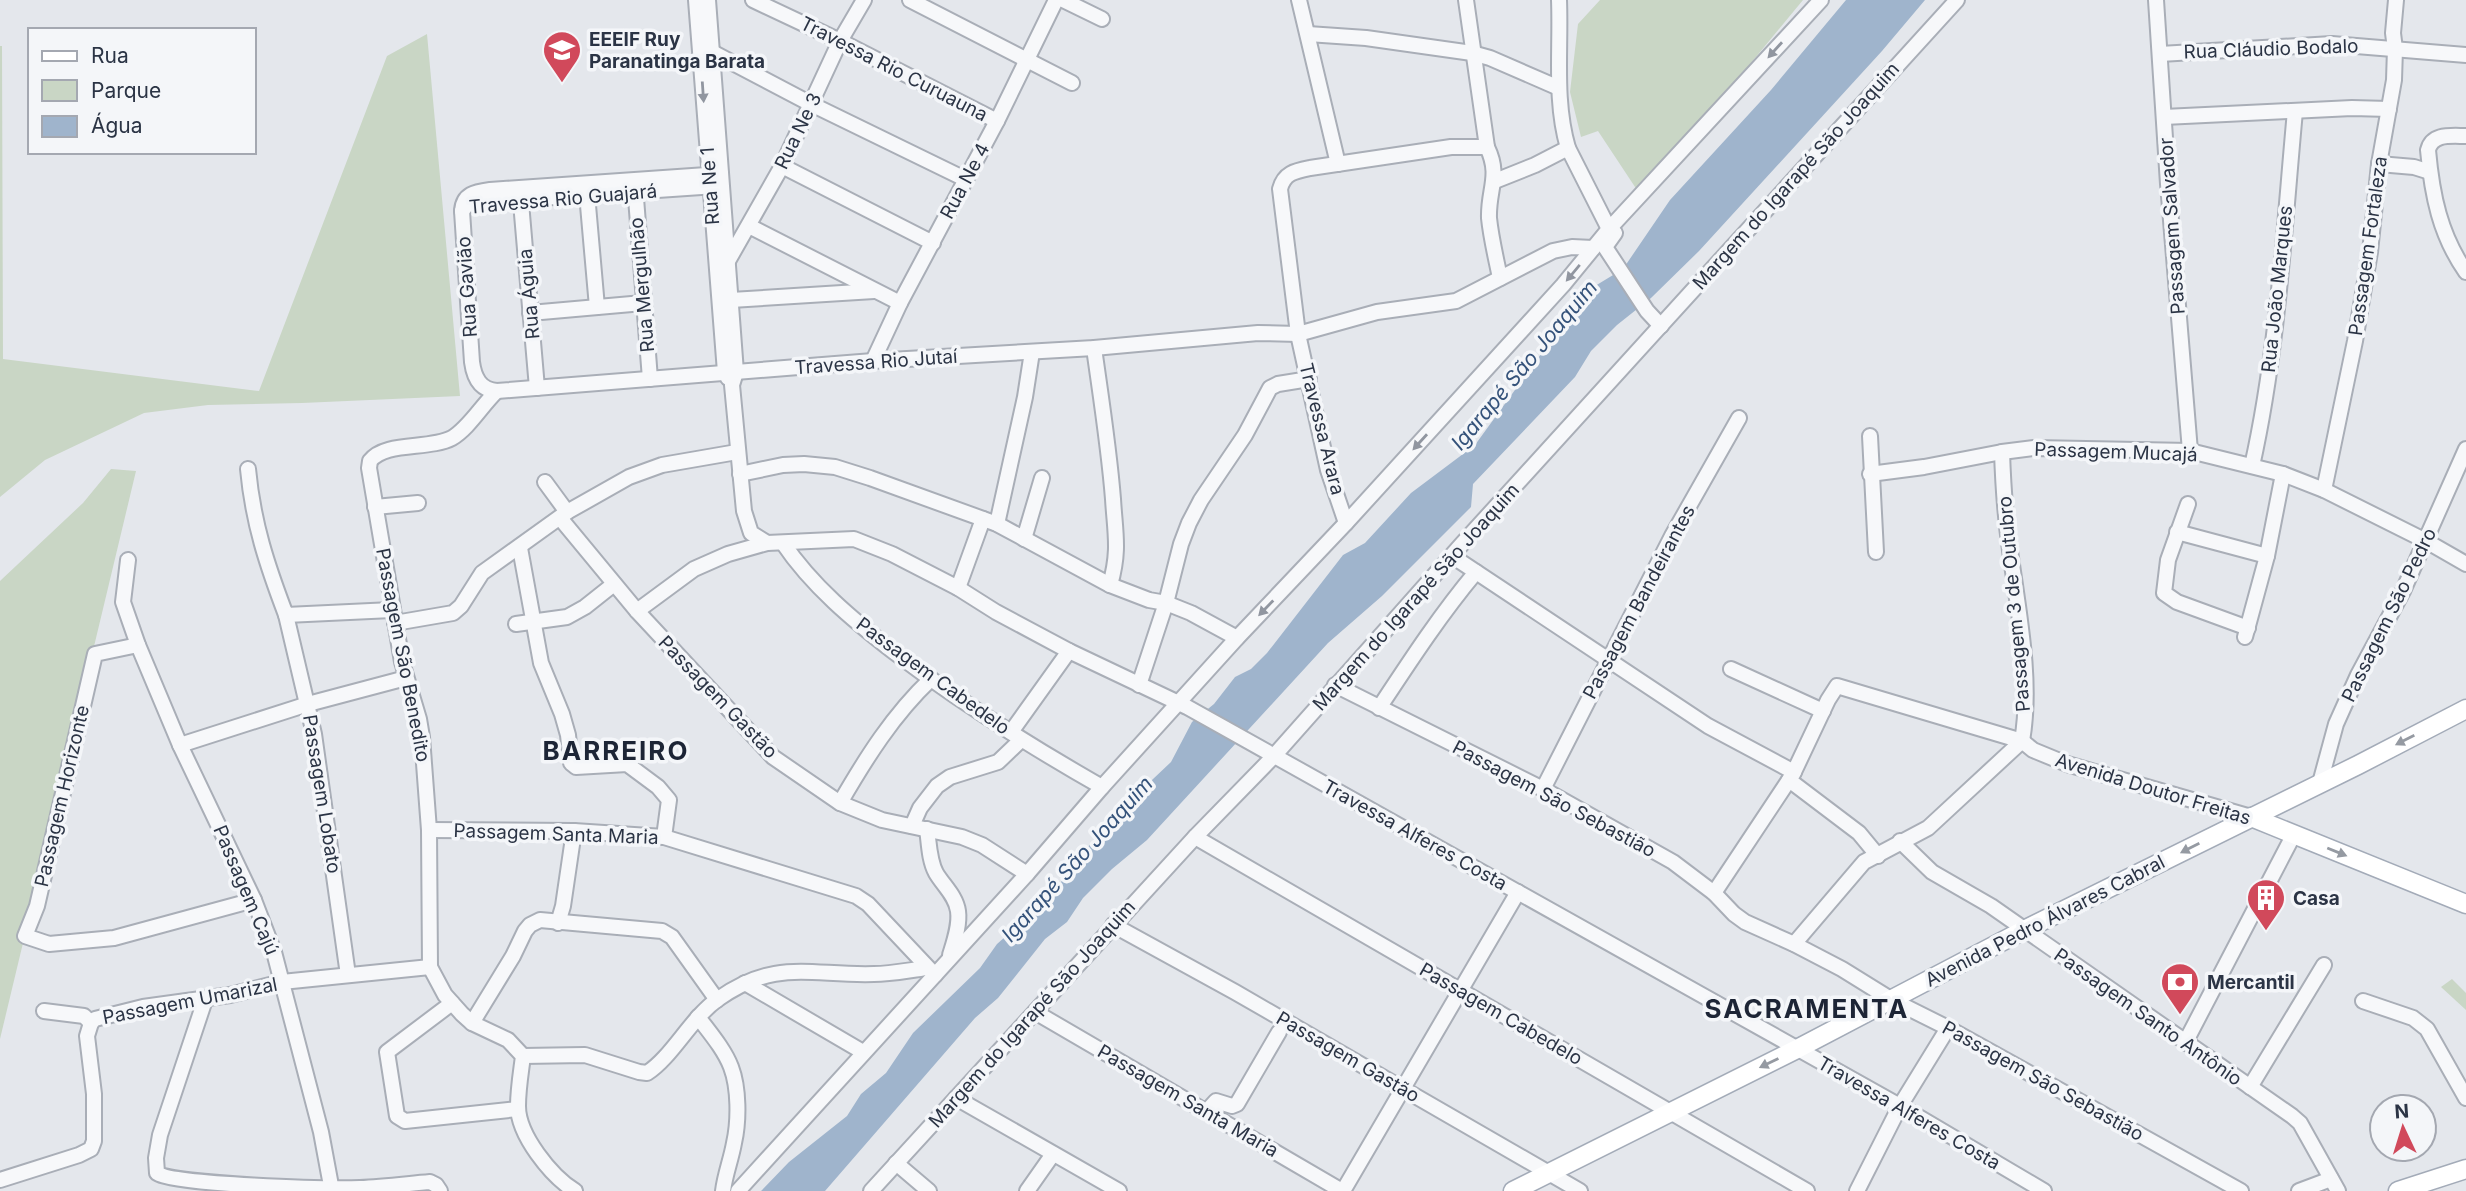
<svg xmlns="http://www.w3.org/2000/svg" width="2466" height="1191" font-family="Inter,sans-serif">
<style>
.green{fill:#c9d6c5}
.water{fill:#9fb4cc}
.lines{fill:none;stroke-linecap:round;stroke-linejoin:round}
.minor-casing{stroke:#a9aeb7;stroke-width:18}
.major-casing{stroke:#a3abb8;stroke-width:21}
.minor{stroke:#f7f8fa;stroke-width:14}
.major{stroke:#fff;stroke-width:18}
.oneway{fill:#9196a0}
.oneway2{fill:#959aa2}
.labels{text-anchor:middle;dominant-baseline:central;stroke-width:7;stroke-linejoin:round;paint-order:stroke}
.poi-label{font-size:19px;font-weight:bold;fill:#2b3445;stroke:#f4f6f9;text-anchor:start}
.street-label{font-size:19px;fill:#2b3445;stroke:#f4f6f9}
.water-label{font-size:21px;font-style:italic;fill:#34527a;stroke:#f4f6f9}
.district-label{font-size:26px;font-weight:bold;letter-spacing:2px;fill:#1d2536;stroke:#f4f6f9}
</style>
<rect width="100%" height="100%" fill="#e4e7ec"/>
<g class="green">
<path d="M1600,0H1803L1641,196L1598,131L1581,137L1570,92L1578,24Z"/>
<path d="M427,34L460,396L302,403L208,405L144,413L45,460L0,497V46H2L3,359L259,391L387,56Z"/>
<path d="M111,469L136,471L0,1039V581L83,503Z"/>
<path d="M2452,979L2466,993V1010L2441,987Z"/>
</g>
<path class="water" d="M1846,0H1925L1882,51L1699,251L1651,298L1617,325L1591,351L1575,377L1473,484L1471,507L1382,596L1328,643L1147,840L1112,869L1083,898L1067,922L1045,939L998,998L975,1018L825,1191H761L789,1162L847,1116L861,1094L886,1073L913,1033L980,968L997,944L1047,900L1095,838L1134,797L1171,762L1192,722L1214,704L1235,677L1251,669L1267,653L1343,555L1365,543L1411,493L1475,445L1541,354L1545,340L1595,286L1623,269L1670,200L1771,90Z"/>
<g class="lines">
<defs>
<g id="minor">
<path d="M696,0L725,372L728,378"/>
<path d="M708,0L736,372L732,385L744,511L751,533L767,543"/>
<path d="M753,0L840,41L997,121"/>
<path d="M910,0L1072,83"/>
<path d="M1063,0L1102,19"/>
<path d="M1299,0L1338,164"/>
<path d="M1466,0L1487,147C1501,176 1488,189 1489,218C1491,238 1496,258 1500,278"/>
<path d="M1559,0C1561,50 1554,100 1568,148L1609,229"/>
<path d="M2156,0L2168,184L2190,451"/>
<path d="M1308,34L1366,38L1472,53L1490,58L1559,88"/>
<path d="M712,52L811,104L965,179"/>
<path d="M2160,54L2332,44L2466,55"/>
<path d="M2164,117L2352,108L2389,109"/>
<path d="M2466,136C2451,136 2432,133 2428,150C2432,195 2440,235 2466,272"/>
<path d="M2379,164L2414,167L2430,172"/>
<path d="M782,166L933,243"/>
<path d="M721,174L490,190C475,192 463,194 462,211L472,362C474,377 480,390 497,391L873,361L1094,348L1258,333L1298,334L1377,312L1456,301L1553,251L1572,247L1593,248"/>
<path d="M1495,181L1535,165L1568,148"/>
<path d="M635,185L650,379"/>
<path d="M520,191L537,388"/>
<path d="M587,194L597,307"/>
<path d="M462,211L467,205L482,202L716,186"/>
<path d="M749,226L900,303"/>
<path d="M1615,233L1605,247L1647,311L1661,326"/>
<path d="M728,261L782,166L840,41L864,0"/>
<path d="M731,300L874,291"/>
<path d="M530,313L643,303"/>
<path d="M1094,348C1101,398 1109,448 1113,499C1115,533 1120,550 1110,585"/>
<path d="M873,361L900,303L997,121L1056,0"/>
<path d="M497,391C482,405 469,428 452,438C429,450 385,441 370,461L369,468L402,662L419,719L422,737L429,830L430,967L445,995L462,1014L472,1023L508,1040L523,1056C521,1072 518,1089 518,1106C518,1135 551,1176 575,1191"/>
<path d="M1870,436L1876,552"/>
<path d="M2252,466C2278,350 2284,229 2295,111"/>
<path d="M248,469C253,523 267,565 286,615L392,610"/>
<path d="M740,474L783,465L804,464L835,467L870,478L997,524L1110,585L1149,600L1166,603L1191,613L1237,638"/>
<path d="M1870,474L1924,467L2002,452L2034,448L2190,451L2283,474L2324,490L2426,541L2466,564"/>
<path d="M545,482L567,512"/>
<path d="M2324,490L2355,341L2370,252L2379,164L2394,80L2395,49L2393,33L2396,0"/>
<path d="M2188,504L2168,560L2164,593L2177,602L2248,628"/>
<path d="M375,507L418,503"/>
<path d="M560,518L637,611L773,757L840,803L882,820L962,837L982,845L1027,874"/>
<path d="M1346,523L1328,470L1298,334L1280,189C1284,173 1295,171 1310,168L1451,147H1487"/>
<path d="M997,524L1025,397L1032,352"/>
<path d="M2177,532L2267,556"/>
<path d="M1024,539L1042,478"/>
<path d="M783,543C812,586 853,620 894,652C960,702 1030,746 1102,787"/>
<path d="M520,548L541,663L562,714L568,735L571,763L576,767L627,764L658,787L669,800L664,837"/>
<path d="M1452,556L1708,726L1794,772"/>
<path d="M128,560L123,602L138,645L180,745L254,900L274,952L321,1132L332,1191"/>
<path d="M958,588L983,519"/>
<path d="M637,611L694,569L728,554L767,543L854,539L892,554L958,588L996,612L1069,651L1187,707L1900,1106L2044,1191"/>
<path d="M286,615L314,734L348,975"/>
<path d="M395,623L453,613L461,606L482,573L567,512L629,477L662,465L737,452"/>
<path d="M516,624L567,617L585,607L614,584"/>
<path d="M2245,637L2267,556L2283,474"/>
<path d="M138,645L95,654L37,906L25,936L49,944L114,938L254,900"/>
<path d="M1731,669L1823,711"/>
<path d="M1139,685L1166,603L1181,544L1189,523L1201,500L1245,435L1270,388L1278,384L1309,379"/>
<path d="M1335,685L1543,789L1673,862L1714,893L1734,914L1745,922L1794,944L1842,969L1892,1000L1948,1028L2241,1191"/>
<path d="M1379,708C1410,661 1440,615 1476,572"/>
<path d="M1011,732L1069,651"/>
<path d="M180,745L308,704L406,678"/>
<path d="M1789,780L1859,833L1878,856"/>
<path d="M2320,783L2336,724L2358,675L2403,591L2466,449"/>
<path d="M1543,789L1672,536L1739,418"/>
<path d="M840,803C866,758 893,715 931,679"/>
<path d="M912,826L920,808L937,786L950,777L998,762L1021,740"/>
<path d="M927,829C929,843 929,860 936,873C943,885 956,896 958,911C960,925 954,942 950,955"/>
<path d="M429,830L574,831L664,837L856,896L868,904L935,975"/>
<path d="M1195,837L1807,1191"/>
<path d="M1900,841L1932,872L1991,906L2292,1116L2300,1123L2338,1191"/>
<path d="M1714,893L1793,774L1828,700L1837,686L2022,741L2033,750L2067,764L2251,817"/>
<path d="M558,923L563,906L574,831"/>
<path d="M1113,925L1235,992L1580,1191"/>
<path d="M1794,944L1864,862L1928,828L2022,741C2033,678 2017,605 2009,543C2005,513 2003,482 2002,452"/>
<path d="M745,983L863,1052"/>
<path d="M205,1000L160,1135L156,1158L157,1173C173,1185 331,1189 360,1188C383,1187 407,1184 430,1182L436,1185L440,1191"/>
<path d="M2363,1001L2413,1018L2427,1029L2466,1098"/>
<path d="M452,1003L387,1052L397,1116L405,1121L518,1109"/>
<path d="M44,1011L84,1016L91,1023"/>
<path d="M1035,1012L1342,1191"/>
<path d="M698,1017C710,1033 724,1049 731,1067C739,1088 739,1121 734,1143C731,1160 725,1174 723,1191"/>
<path d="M472,1023L513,956L525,931L530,925L540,920L662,931L672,937L717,1000"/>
<path d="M2185,1043L2294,834"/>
<path d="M523,1056L585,1055L639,1072L647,1073C672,1057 691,1018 718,999C776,958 810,976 874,974C891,974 910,970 927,968"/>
<path d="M2250,1087L2324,965"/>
<path d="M956,1098L1119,1191"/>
<path d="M1206,1112L1216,1101L1232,1106L1237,1104L1279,1032"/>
<path d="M896,1163L929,1191"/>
<path d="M0,1180L79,1155L91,1149L94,1141V1094L87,1036L91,1023L95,1019L143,1007L230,995L282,982L430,967"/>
<path d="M738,1191L1027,874L1102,787L1237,638L1346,523L1563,285L1609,229L1821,0"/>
<path d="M871,1191L1195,837L1273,757L1462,544L1957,0"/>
<path d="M1027,1191L1053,1154"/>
<path d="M1343,1191L1518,892"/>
<path d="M1857,1191L1900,1106L1948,1028"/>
<path d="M2299,1191L2331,1179"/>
</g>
<g id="major">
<path d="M2251,817L2466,904"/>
<path d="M1513,1191L1797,1049L2024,930L2358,765L2466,709"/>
<path d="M2398,1191L2466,1169"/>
</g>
</defs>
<use href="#minor" class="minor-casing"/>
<use href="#major" class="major-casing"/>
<use href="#minor" class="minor"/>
<use href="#major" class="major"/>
</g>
<defs><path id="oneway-solid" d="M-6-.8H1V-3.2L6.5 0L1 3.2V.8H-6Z" transform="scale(1.75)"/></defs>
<g class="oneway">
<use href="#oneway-solid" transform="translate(1775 50) rotate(132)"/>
<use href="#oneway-solid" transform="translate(703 92) rotate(86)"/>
<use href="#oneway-solid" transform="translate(1573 273) rotate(130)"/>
<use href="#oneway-solid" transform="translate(1420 442) rotate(132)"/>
<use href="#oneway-solid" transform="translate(1266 608) rotate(134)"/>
</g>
<g class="oneway2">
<use href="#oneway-solid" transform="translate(2405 740) rotate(153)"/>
<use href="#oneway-solid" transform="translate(2190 848) rotate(153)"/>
<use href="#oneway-solid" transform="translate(2337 852) rotate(22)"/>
<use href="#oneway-solid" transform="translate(1769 1063) rotate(154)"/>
</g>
<defs>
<symbol id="school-pin" viewBox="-11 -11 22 30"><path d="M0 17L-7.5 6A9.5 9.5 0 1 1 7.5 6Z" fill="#d1495b" stroke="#f4f6f9"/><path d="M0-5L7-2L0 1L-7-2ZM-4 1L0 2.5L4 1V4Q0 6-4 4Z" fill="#fff"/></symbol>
<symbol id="building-pin" viewBox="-11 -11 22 30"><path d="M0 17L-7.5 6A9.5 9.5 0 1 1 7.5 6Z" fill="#d1495b" stroke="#f4f6f9"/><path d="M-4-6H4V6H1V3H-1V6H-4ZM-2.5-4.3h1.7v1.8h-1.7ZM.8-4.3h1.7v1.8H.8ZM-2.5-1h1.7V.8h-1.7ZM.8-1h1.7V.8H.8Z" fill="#fff"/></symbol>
<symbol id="bank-pin" viewBox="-11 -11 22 30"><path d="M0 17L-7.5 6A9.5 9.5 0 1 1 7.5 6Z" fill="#d1495b" stroke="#f4f6f9"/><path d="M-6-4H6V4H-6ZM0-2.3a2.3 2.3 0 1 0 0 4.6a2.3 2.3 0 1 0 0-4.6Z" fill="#fff"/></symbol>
</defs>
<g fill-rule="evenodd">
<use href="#school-pin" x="540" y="28" width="44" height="60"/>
<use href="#building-pin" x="2244" y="876" width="44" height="60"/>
<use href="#bank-pin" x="2158" y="960" width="44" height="60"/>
</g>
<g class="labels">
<g class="poi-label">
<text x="589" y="39">EEEIF Ruy<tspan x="589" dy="22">Paranatinga Barata</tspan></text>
<text x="2293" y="898">Casa</text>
<text x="2207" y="982">Mercantil</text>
</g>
<g class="street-label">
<text transform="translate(2271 49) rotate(-2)">Rua Cláudio Bodalo</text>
<text transform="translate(894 69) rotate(27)">Travessa Rio Curuauna</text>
<text transform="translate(798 131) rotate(-64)">Rua Ne 3</text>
<text transform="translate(1796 176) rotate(-48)">Margem do Igarapé São Joaquim</text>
<text transform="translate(965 181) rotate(-62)">Rua Ne 4</text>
<text transform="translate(710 186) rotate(-94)">Rua Ne 1</text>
<text transform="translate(563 199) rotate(-5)">Travessa Rio Guajará</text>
<text transform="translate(2172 226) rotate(-94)">Passagem Salvador</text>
<text transform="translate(2368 246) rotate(-82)">Passagem Fortaleza</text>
<text transform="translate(642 285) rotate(-95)">Rua Mergulhão</text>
<text transform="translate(467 287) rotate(-94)">Rua Gavião</text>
<text transform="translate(2277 289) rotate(-84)">Rua João Marques</text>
<text transform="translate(529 294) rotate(-95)">Rua Águia</text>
<text transform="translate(876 362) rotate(-4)">Travessa Rio Jutaí</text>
<text transform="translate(1322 429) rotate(76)">Travessa Arara</text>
<text transform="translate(2116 452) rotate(2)">Passagem Mucajá</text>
<text transform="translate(1416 597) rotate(-48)">Margem do Igarapé São Joaquim</text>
<text transform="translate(1639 602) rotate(-62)">Passagem Bandeirantes</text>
<text transform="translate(2014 604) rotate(-95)">Passagem 3 de Outubro</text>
<text transform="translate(2389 615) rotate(-64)">Passagem São Pedro</text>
<text transform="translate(403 655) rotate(79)">Passagem São Benedito</text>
<text transform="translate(933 676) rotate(36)">Passagem Cabedelo</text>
<text transform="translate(718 697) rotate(46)">Passagem Gastão</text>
<text transform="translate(2153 789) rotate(17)">Avenida Doutor Freitas</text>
<text transform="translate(322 794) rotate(81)">Passagem Lobato</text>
<text transform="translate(62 796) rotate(-77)">Passagem Horizonte</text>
<text transform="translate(1554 799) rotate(28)">Passagem São Sebastião</text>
<text transform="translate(556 834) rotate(2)">Passagem Santa Maria</text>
<text transform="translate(1415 835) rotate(29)">Travessa Alferes Costa</text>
<text transform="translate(246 890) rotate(67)">Passagem Cajú</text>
<text transform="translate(2045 921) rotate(-27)">Avenida Pedro Álvares Cabral</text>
<text transform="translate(190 1001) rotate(-11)">Passagem Umarizal</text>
<text transform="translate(1032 1014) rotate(-48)">Margem do Igarapé São Joaquim</text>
<text transform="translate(1501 1014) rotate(30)">Passagem Cabedelo</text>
<text transform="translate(2148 1017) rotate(35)">Passagem Santo Antônio</text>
<text transform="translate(1348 1057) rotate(30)">Passagem Gastão</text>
<text transform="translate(2043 1081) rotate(29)">Passagem São Sebastião</text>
<text transform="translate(1188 1101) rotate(30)">Passagem Santa Maria</text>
<text transform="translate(1909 1113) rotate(30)">Travessa Alferes Costa</text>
</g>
<g class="water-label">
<text transform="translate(1524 365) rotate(-50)">Igarapé São Joaquim</text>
<text transform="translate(1077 859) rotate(-48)">Igarapé São Joaquim</text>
</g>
<g class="district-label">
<text x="616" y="750">BARREIRO</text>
<text x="1807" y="1008">SACRAMENTA</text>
</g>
</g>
<rect x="28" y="28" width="228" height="126" fill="#f4f6f9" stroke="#a4a8b1" stroke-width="2"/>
<rect x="42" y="51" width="35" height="10" fill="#ffffff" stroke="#a4a8b1" stroke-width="2"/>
<text x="91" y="63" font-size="21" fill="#2b3445">Rua</text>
<rect x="42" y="80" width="35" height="21" fill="#c9d6c5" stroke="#a4a8b1" stroke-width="2"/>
<text x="91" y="98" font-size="21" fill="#2b3445">Parque</text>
<rect x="42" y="116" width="35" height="21" fill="#9fb4cc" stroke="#a4a8b1" stroke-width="2"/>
<text x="91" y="133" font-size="21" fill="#2b3445">Água</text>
<g transform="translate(2403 1128) rotate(356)"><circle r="33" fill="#f4f6f9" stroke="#a4a8b1" stroke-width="2"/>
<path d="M0-5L12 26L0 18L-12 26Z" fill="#d1495b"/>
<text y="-10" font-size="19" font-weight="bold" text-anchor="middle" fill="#2b3445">N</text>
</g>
</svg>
